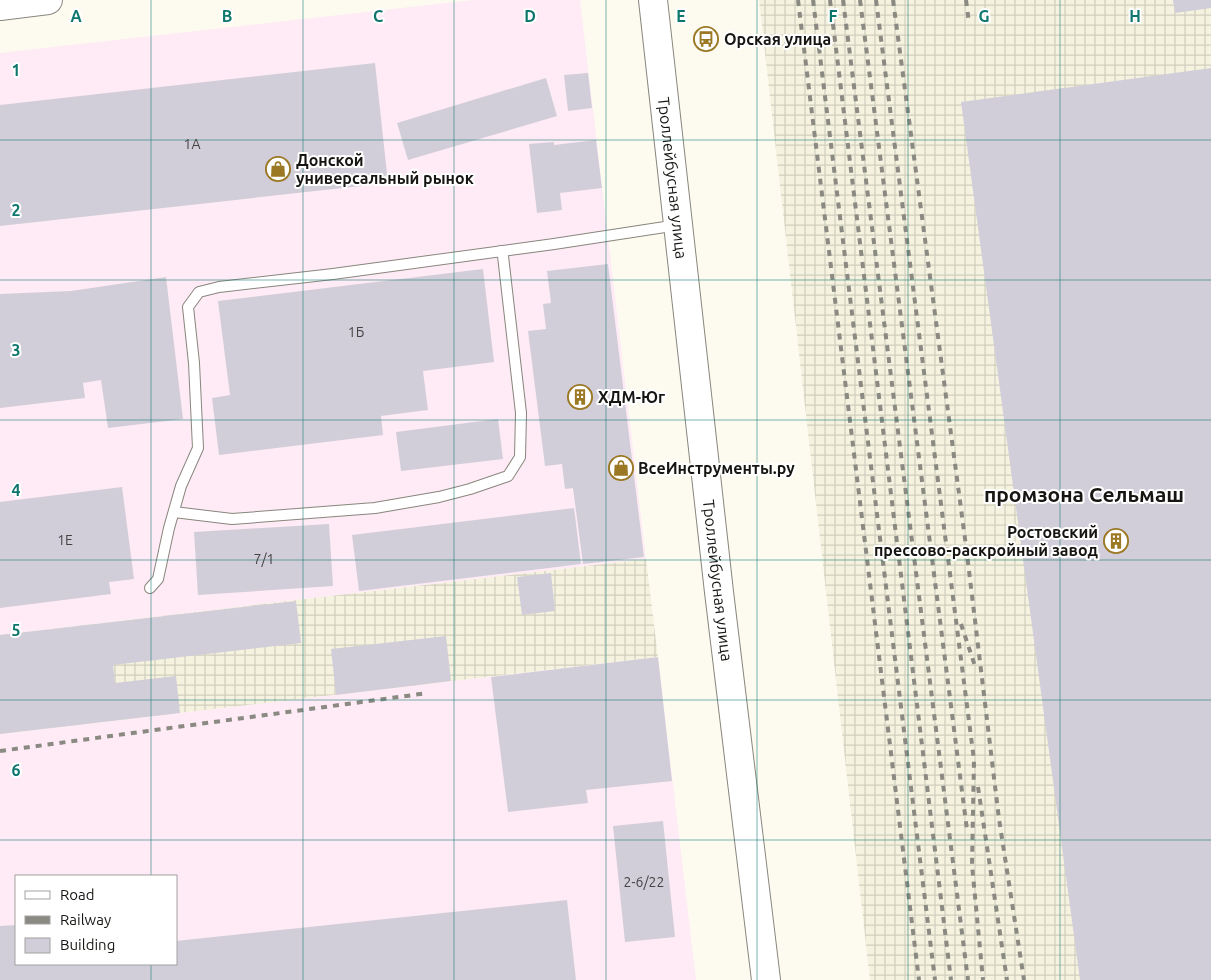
<svg xmlns="http://www.w3.org/2000/svg" width="1211" height="980" font-family="Ubuntu,sans-serif">
<style>
.commercial{fill:#feebf5;fill-rule:evenodd}
.industrial{fill:url(#industrial-grid)}
.building{fill:#d2ced9}
.lines{fill:none;stroke-linecap:round;stroke-linejoin:round}
.lane-casing{stroke:#88867d;stroke-width:12}
.secondary-casing{stroke:#88867d;stroke-width:30}
.lane{stroke:#fff;stroke-width:10}
.secondary{stroke:#fff;stroke-width:28}
.rail{stroke:#8a8982;stroke-width:4;stroke-dasharray:6 6;stroke-linecap:butt}
.grid{fill:none;stroke:#0f766e;stroke-width:1;stroke-opacity:0.55}
.labels{text-anchor:middle;dominant-baseline:central;stroke-width:4;stroke-linejoin:round;paint-order:stroke}
.number-label{font-size:14px;fill:#454344}
.poi-label{font-size:16px;font-weight:bold;fill:#161512;stroke:#fff;text-anchor:start}
.street-label{font-size:16px;fill:#161512;stroke:#fff}
.district-label{font-size:21px;font-weight:bold;fill:#161512;stroke:#fff}
.grid-label{font-size:16px;text-anchor:middle;font-weight:bold;fill:#0f766e;stroke:#fff;stroke-width:4;stroke-linejoin:round;paint-order:stroke}
</style>
<defs>
<pattern id="industrial-grid" width="8" height="8" patternUnits="userSpaceOnUse" patternTransform="scale(1.25)"><rect width="8" height="8" fill="#f5f2df"/><path d="M0 4h8M4 0v8" fill="none" stroke="#d1cfbe"/></pattern>
</defs>
<rect width="100%" height="100%" fill="#fdfbf0"/>
<g class="commercial">
<path d="M473,0H580L646,559L0,635V53Z"/>
<path d="M658,657L696,980H0V734ZM16,876H176V964H16Z"/>
</g>
<g class="industrial">
<path d="M759,0H1211V980H870Z"/>
<path d="M646,559L658,657L0,734V635Z"/>
</g>
<g class="building">
<path d="M1173,0H1211V8L1175,13Z"/>
<path d="M375,63L388,183L0,226V105Z"/>
<path d="M1211,68V980H1080L961,102Z"/>
<path d="M588,73L592,108L568,111L564,75Z"/>
<path d="M546,78L557,116L408,160L397,123Z"/>
<path d="M596,140L602,188L560,193L562,210L537,213L529,144L554,142V145Z"/>
<path d="M608,264L644,557L583,564L573,488L565,489L562,464L545,466L528,331L546,329L543,304L551,303L547,271Z"/>
<path d="M483,269L494,362L423,371L428,410L381,416L383,435L219,455L212,398L230,395L218,301Z"/>
<path d="M166,277L183,419L108,428L101,380L83,383L85,398L0,408V294L71,291Z"/>
<path d="M498,419L503,459L401,471L396,432Z"/>
<path d="M122,487L134,579L109,582L111,594L0,608V502Z"/>
<path d="M574,508L581,564L359,591L352,535Z"/>
<path d="M329,524L333,586L198,595L194,532Z"/>
<path d="M551,573L555,611L522,615L517,577Z"/>
<path d="M296,601L301,643L113,665L115,683L176,676L180,713L0,734V635Z"/>
<path d="M446,636L451,681L336,695L331,649Z"/>
<path d="M658,657L672,781L586,790L588,803L508,812L491,677Z"/>
<path d="M663,821L675,937L625,942L613,826Z"/>
<path d="M567,900L576,980H0V926L16,925V964H176V941Z"/>
</g>
<g class="lines">
<defs>
<g id="lane">
<path d="M174,512L232,519L375,508L439,497L470,489L508,476L520,457L521,413L503,256L501,251"/>
<path d="M150,588L158,579L169,528L181,486L198,448L194,363L188,307L199,292L219,287L333,274L554,244L678,225"/>
</g>
<g id="secondary">
<path id="s1" d="M653,0L719,592L766,980"/>
<path d="M0,6L48,0"/>
</g>
</defs>
<use href="#lane" class="lane-casing"/>
<use href="#secondary" class="secondary-casing"/>
<use href="#lane" class="lane"/>
<use href="#secondary" class="secondary"/>
<g class="rail">
<path d="M798,0L919,980"/>
<path d="M813,0L935,980"/>
<path d="M830,0L951,980"/>
<path d="M843,0L968,980"/>
<path d="M860,0L967,830"/>
<path d="M876,0L974,760L972,865L983,980"/>
<path d="M893,0L966,546L999,819L1024,980"/>
<path d="M966,0L969,23"/>
<path d="M961,624L976,669"/>
<path d="M0,751L428,693"/>
<path d="M978,787L1007,980"/>
</g>
</g>
<path class="grid" d="M151,0V876M303,0V980M454,0V980M606,0V980M757,0V980M908,0V980M1060,0V980M0,140H1211M0,280H1211M0,420H1211M0,560H1211M0,700H1211M0,840H1211M151,964V980"/>
<defs>
<symbol id="bus-ring" viewBox="-11 -11 22 22"><circle r="9.5" fill="#fff" stroke="#9b7924" stroke-width="1.5"/><path d="M-5-6H5V4H4V6H2V4H-2V6H-4V4H-5ZM-3.5-4V0h7V-4ZM-3.5 1.2v1.5H-2V1.2ZM2 1.2v1.5H3.5V1.2Z" fill="#9b7924"/></symbol>
<symbol id="shop-ring" viewBox="-11 -11 22 22"><circle r="9.5" fill="#fff" stroke="#9b7924" stroke-width="1.5"/><path d="M-5-2.5h2.3a2.7 3.5 0 0 1 5.4 0H5L5.5 6h-11ZM-1.5-2.5h3a1.5 2.3 0 0 0-3 0Z" fill="#9b7924"/></symbol>
<symbol id="building-ring" viewBox="-11 -11 22 22"><circle r="9.5" fill="#fff" stroke="#9b7924" stroke-width="1.5"/><path d="M-4-6H4V6H1V3H-1V6H-4ZM-2.5-4.3h1.7v1.8h-1.7ZM.8-4.3h1.7v1.8H.8ZM-2.5-1h1.7V.8h-1.7ZM.8-1h1.7V.8H.8Z" fill="#9b7924"/></symbol>
</defs>
<g fill-rule="evenodd">
<use href="#bus-ring" x="692" y="25" width="28" height="28"/>
<use href="#shop-ring" x="264" y="155" width="28" height="28"/>
<use href="#building-ring" x="566" y="383" width="28" height="28"/>
<use href="#shop-ring" x="607" y="454" width="28" height="28"/>
<use href="#building-ring" x="1102" y="527" width="28" height="28"/>
</g>
<g class="labels">
<g class="number-label">
<text x="192" y="144">1А</text>
<text x="356" y="332">1Б</text>
<text x="65" y="540">1Е</text>
<text x="264" y="559">7/1</text>
<text x="644" y="882">2-6/22</text>
</g>
<g class="poi-label">
<text x="724" y="39">Орская улица</text>
<text x="296" y="160">Донской<tspan x="296" dy="18">универсальный рынок</tspan></text>
<text x="598" y="397">ХДМ-Юг</text>
<text x="638" y="468">ВсеИнструменты.ру</text>
<text x="1098" y="532" text-anchor="end">Ростовский<tspan x="1098" dy="18">прессово-раскройный завод</tspan></text>
</g>
<g class="street-label">
<text stroke="none"><textPath href="#s1" startOffset="179">Троллейбусная улица</textPath></text>
<text stroke="none"><textPath href="#s1" startOffset="584">Троллейбусная улица</textPath></text>
</g>
<g class="district-label">
<text x="1084" y="494">промзона Сельмаш</text>
</g>
</g>
<g class="grid-label">
<text x="76" y="22">A</text>
<text x="227" y="22">B</text>
<text x="378" y="22">C</text>
<text x="530" y="22">D</text>
<text x="681" y="22">E</text>
<text x="833" y="22">F</text>
<text x="984" y="22">G</text>
<text x="1135" y="22">H</text>
<text x="16" y="76">1</text>
<text x="16" y="216">2</text>
<text x="16" y="356">3</text>
<text x="16" y="496">4</text>
<text x="16" y="636">5</text>
<text x="16" y="776">6</text>
</g>
<rect x="15" y="875" width="162" height="90" fill="#ffffff" stroke="#a2a1a0"/>
<rect x="25" y="891" width="25" height="8" fill="#ffffff" stroke="#a2a1a0"/>
<text x="60" y="900" font-size="15" fill="#161512">Road</text>
<rect x="25" y="916" width="25" height="8" fill="#8a8982" stroke="#a2a1a0"/>
<text x="60" y="925" font-size="15" fill="#161512">Railway</text>
<rect x="25" y="938" width="25" height="15" fill="#d2ced9" stroke="#a2a1a0"/>
<text x="60" y="950" font-size="15" fill="#161512">Building</text>
</svg>
